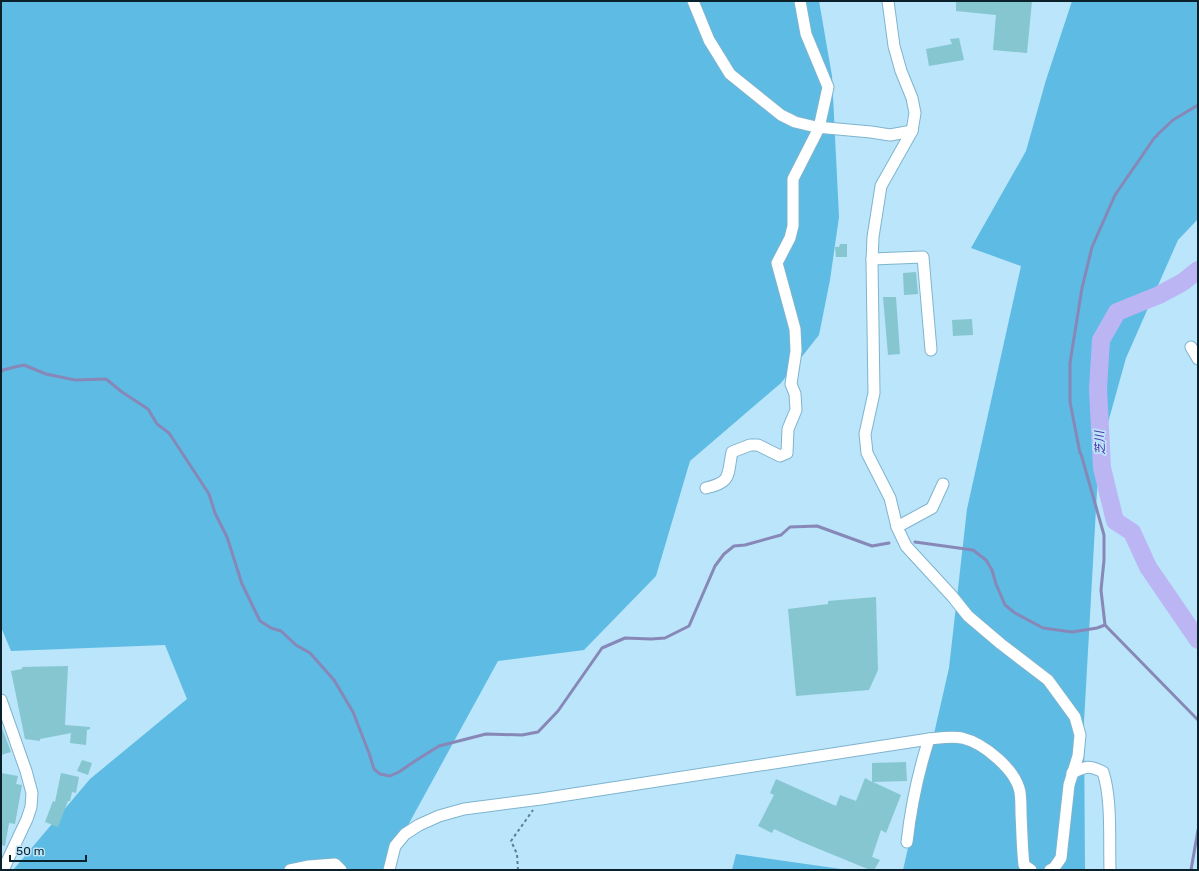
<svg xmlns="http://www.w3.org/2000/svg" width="1199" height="871" font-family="Rubik,'Noto Sans JP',sans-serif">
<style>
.green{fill:#5ebbe3}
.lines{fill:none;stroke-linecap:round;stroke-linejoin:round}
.stream{stroke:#8788b7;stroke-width:3}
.river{stroke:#bcb5f3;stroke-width:18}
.building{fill:#85c6d0}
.minor-casing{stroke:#7fb4ce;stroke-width:13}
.path{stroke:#5f7f8f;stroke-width:2;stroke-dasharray:3 3;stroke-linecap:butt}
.minor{stroke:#fff;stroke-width:11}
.labels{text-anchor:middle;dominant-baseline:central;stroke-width:3.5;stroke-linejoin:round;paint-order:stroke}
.water-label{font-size:12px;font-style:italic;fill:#5233a7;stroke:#bae5fa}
</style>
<rect width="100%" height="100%" fill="#bae5fa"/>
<g class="green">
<path d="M1,1H819L832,76L839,217L830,280L819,335L781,383L690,461L656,576L584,650L498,661L407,827L391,870H13L90,779L187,699L165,645L11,651L1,627Z"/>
<path d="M1072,1H1198V219L1178,240L1126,358L1099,455L1084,722L1085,870H903L949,668L967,509L1021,266L971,248L1026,151L1046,80Z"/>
<path d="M736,854L848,870H732Z"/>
</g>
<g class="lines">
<g class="stream">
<path d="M1198,105L1173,120L1157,135V136L1155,137L1115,195L1092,247L1082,288L1070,363V402L1080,453L1081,454L1104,535V560L1101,590L1105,625L1198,720"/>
<path d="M1,372L3,370L15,367L24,365L46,374L75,380L106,379L122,392L148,409L157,424L169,433L209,494L215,513L227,537L242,584L260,621L271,628L281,631L296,645L310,653L334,680L353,712L369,753L374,769L380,774L390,776L399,772L415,761L439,746L486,734L522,735L538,732L558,711L602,648L625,638L651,639L665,638L689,626L715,566L724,554L734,546L745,545L781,535L790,527L817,526L872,546L889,543"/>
<path d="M915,542L973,550L986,560L992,570L996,584L1005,605L1015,613L1043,628L1072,632L1097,628L1105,625"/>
<path d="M1191,870L1198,830"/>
</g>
<path class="river" d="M1198,270L1183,282L1159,295L1117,312L1101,340L1098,389L1102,468L1115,521L1132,532L1148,567L1198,640"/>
</g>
<g class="building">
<path d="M956,1H1032L1027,53L993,50L996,15L956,11Z"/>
<path d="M959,38L964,60L929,66L926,49L952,44L950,39Z"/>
<path d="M840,244H847V257H836L835,247H839Z"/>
<path d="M916,272L918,294L904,295L903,273Z"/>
<path d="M883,297H896L900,354L888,355Z"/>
<path d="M972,319L973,335L953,336L952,320Z"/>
<path d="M876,597L878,670L869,690L796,696L788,609L828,604V601Z"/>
<path d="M68,666L65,725L90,727V729L87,730L86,745L70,743L71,733L40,739V741L25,739L11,671L22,669V667Z"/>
<path d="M1,728H2L11,752L1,755Z"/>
<path d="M82,760L92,763L88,775L77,771Z"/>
<path d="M906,762L907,781L873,782L901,795L886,833L881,830L872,857L880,860L874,870H870L802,842L774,829L772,833L758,826L774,795L770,793L776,779L836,806L840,795L856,801L865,778L872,782V763Z"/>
<path d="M1,773L18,776L16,784L22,785L15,824L9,823L5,846L1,845Z"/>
<path d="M61,773L79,777L76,793L72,792L70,801H68L58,827L45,822L53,801L55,802Z"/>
</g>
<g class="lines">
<defs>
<g id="minor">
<path d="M693,1L709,40L730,74L781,115L795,122L816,127L871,132L890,135L912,131"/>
<path d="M888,1L894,46L901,71L912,98L915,113L912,131L881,186L873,237L872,261L874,393L865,434L867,453L890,498L897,527L906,546L952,596L968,616L1001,644L1048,680L1075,717L1080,735L1078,756L1069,785L1061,858L1054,868L1050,870"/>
<path d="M872,259L923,257L931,350"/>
<path d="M1191,347L1198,359"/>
<path d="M706,488C732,482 727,476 732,452L750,445H758L780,456L787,453L788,429L796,410L795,394L791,384L796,351L795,329L777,263L790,238L793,226V179L819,128L828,87L806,34L800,1"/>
<path d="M897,527L932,508L943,484"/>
<path d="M1,700L26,771L32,793L31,807L27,819L3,870"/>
<path d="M1072,773C1086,766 1089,765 1103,772C1112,799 1109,841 1110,870"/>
<path d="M907,842C911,807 918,773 929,739"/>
<path d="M290,870L309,866L335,864L341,870"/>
<path d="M389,870L395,846L405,834L419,825L439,816L464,809L541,799L929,739C939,738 952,736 962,738C984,743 1016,770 1020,792C1021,799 1021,807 1021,814C1022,831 1022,848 1024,865L1031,870"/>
</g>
</defs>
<use href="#minor" class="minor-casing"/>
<path class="path" d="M518,870L517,854L511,841L533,810"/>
<use href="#minor" class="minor"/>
</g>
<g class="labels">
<g class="water-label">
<text transform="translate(1100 443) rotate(-93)">芝川</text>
</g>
</g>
<rect width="1199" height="871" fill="none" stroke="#0a202a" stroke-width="4"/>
<path d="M10 855v6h76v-6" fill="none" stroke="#0a202a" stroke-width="2"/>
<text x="16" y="855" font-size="12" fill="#0a202a" stroke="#bae5fa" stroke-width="3" paint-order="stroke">50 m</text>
</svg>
